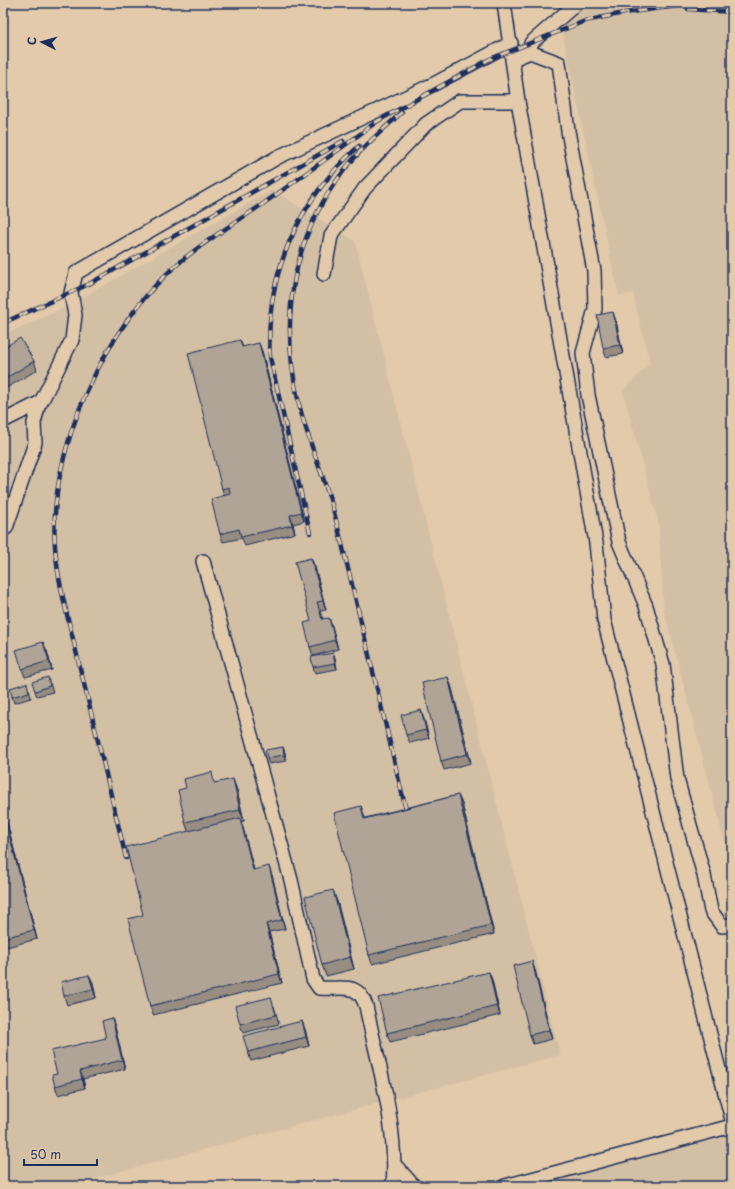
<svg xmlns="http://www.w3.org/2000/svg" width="735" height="1189" font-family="'Playpen Sans',sans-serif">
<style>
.built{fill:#d3bfa4}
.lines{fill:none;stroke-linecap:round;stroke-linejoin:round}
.minor-casing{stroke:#1b2f5e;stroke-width:16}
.minor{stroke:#e2caaa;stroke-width:13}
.rail-casing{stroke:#1b2f5e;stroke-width:4.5}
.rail{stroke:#e2caaa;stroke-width:3;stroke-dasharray:9;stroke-linecap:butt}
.wall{fill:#978d82;stroke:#1b2f5e}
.shaded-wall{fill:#7b736a;stroke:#1b2f5e}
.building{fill:#b0a497;stroke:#1b2f5e}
</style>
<rect width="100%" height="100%" fill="#e2caaa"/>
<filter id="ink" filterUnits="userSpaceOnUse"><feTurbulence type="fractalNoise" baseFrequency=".025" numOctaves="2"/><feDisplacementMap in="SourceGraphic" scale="8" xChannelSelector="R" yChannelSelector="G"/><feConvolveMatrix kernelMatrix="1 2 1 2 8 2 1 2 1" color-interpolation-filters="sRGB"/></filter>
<g filter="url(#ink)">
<g class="built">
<path d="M556,3H732V869L664,610L658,521L623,391L650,363L633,293L619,296Z"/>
<path d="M272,190L355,241L560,1055L66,1186H3V335L62,309Z"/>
<path d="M732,1128V1186H515Z"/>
</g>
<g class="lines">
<defs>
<g id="minor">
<path d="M504,3L518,101L596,543L604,620L732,1120"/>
<path d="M530,52L531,43L577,3"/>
<path d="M513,59L530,52L559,63L568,131L594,271L595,309L583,353L588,395L619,542L646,606L663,664L677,779L704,875L711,911L722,926L732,925"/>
<path d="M324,274L331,236L365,188L426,124L460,101H518"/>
<path d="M3,421L41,402L72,340L75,315L71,293L76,273L278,157L434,84L511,43"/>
<path d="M6,528L35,443L34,423L39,403"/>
<path d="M203,561L291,880L313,979L319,988C342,990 358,981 366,1006C378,1065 398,1125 393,1186"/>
<path d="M395,1165L414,1186"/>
<path d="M505,1186L732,1126"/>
</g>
</defs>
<use href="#minor" class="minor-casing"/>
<use href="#minor" class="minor"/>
<defs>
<g id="rail">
<path d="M688,9L732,12"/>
<path d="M402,112C383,130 362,147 346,168C291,237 279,320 299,404C308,442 325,478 335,516C360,615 383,715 407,814"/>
<path d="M374,123L490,59L585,21L624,13L699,3"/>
<path d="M3,323L89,284L343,141"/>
<path d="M310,533L270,357C264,276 299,199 359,146"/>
<path d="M126,858C111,795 96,731 80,668C71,628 58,587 55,546C48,449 106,324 180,262C205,241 233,224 260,206C300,178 340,149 379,120"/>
</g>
</defs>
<use href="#rail" class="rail-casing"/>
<use href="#rail" class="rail"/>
</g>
<g class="wall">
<path d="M616,321L623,354L606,357L603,348Z"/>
<path d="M240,340L243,347L262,351L304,521L293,524L295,533L245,546L242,538L223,542L220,534L224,495L222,489Z"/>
<path d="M3,348L34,361L37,370L3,390Z"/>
<path d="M315,567L326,610L320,611L323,619L332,626L338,649L313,656L310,647L311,621Z"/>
<path d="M47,651L52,670L25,677L22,669Z"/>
<path d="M333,653L335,658L337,669L315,673L313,667Z"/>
<path d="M50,683L53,692L37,696L35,691Z"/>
<path d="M451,685L471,763L444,770L441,761Z"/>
<path d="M29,689L31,698L14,703L12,697Z"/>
<path d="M424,719L429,738L410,743L406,735Z"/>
<path d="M283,747L285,753L286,761L269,764L267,758Z"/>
<path d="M215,783L237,790L244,821L241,822L254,870L272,875L285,929L269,932L282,983L153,1015L150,1006L143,915L188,831L185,822Z"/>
<path d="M458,795L462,804L494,934L372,964L369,955L361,806L365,818Z"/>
<path d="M3,807L37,939L3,948Z"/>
<path d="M337,901L354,969L326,976L322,965Z"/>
<path d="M535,970L552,1039L533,1044L530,1035Z"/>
<path d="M489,972L492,980L500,1015L390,1042L387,1033Z"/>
<path d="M89,975L93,983L96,998L67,1005L64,996Z"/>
<path d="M274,1006L279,1024L243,1033L240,1024Z"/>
<path d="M112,1018L115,1027L125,1069L83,1079L85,1088L58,1095L55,1086L57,1074L106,1038Z"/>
<path d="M305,1029L309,1046L251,1061L248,1052Z"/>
</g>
<g class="shaded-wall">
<path d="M613,312L616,321L623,354L620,345Z"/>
<path d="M259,343L262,351L304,521L301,512Z"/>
<path d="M290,515L293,524L295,533L292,525Z"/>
<path d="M311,558L315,567L326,610L323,601Z"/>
<path d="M329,618L332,626L338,649L335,640Z"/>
<path d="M43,642L47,651L52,670L49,661Z"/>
<path d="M333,653L335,658L337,669L335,663Z"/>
<path d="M448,677L451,685L471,763L467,754Z"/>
<path d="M421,710L424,719L429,738L426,730Z"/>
<path d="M283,747L285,753L286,761L284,755Z"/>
<path d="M233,779L237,790L244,821L240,810Z"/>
<path d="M458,795L462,804L494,934L491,925Z"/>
<path d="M3,807L37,939L34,930L3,811Z"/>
<path d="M240,818L243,827L256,879L253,870Z"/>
<path d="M269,866L272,875L285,929L282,920Z"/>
<path d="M333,890L337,901L354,969L350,957Z"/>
<path d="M266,924L269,932L282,983L279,974Z"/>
<path d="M532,961L535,970L552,1039L549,1030Z"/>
<path d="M489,972L492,980L500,1015L497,1006Z"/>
<path d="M89,975L93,983L96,998L93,989Z"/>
<path d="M112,1018L115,1027L125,1069L122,1060Z"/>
<path d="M302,1021L305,1029L309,1046L306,1037Z"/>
<path d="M80,1071L83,1079L85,1088L82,1079Z"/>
</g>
<g class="building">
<path d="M613,312L620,345L603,348L597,315Z"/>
<path d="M20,338L34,361L3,380V348Z"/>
<path d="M240,340L242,347L259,343L301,512L290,515L292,525L241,537L239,529L220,534L211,499L230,494L229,487L222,489L188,353Z"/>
<path d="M311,558L323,601L317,602L322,619L329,618L335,640L310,647L304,623L311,621L295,562Z"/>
<path d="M43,642L49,661L22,669L16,650Z"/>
<path d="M333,653L335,663L313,667L311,657Z"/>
<path d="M48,677L50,686L35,691L32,682Z"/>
<path d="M448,677L467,754L441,761L422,683Z"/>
<path d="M27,683L29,692L12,697L10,688Z"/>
<path d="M421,710L426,730L406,735L401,715Z"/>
<path d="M283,747L284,755L267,758L265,750Z"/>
<path d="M212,772L214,783L233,779L240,810L185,822L178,790L186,788L184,779Z"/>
<path d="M458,795L491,925L369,955L334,813L361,806L364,819Z"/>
<path d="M3,811L34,930L3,938Z"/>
<path d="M240,818L253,870L269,866L282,920L266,924L279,974L150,1006L128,919L143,915L126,847Z"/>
<path d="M333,890L350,957L322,965L305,897Z"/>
<path d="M532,961L549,1030L530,1035L513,966Z"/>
<path d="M489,972L497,1006L387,1033L378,998Z"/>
<path d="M89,975L93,989L64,996L61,982Z"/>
<path d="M271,997L276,1015L240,1024L235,1006Z"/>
<path d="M112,1018L122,1060L80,1071L82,1079L55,1086L52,1075L57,1074L51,1051L106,1038L102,1021Z"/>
<path d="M302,1021L306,1037L248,1052L243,1036Z"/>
</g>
</g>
<rect width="735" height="1189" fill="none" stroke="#e2caaa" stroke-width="16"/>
<rect x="8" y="8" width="719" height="1173" fill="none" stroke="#1b2f5e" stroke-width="1.5" filter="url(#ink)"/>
<g transform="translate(42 42) rotate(276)" stroke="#e2caaa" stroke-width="3" paint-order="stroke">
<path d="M0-3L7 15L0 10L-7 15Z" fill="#1b2f5e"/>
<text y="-6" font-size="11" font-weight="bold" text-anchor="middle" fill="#1b2f5e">С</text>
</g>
<path d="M24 1159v6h73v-6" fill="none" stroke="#1b2f5e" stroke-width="2"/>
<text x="30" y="1159" font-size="12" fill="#1b2f5e" stroke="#e2caaa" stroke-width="3" paint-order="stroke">50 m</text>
</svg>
